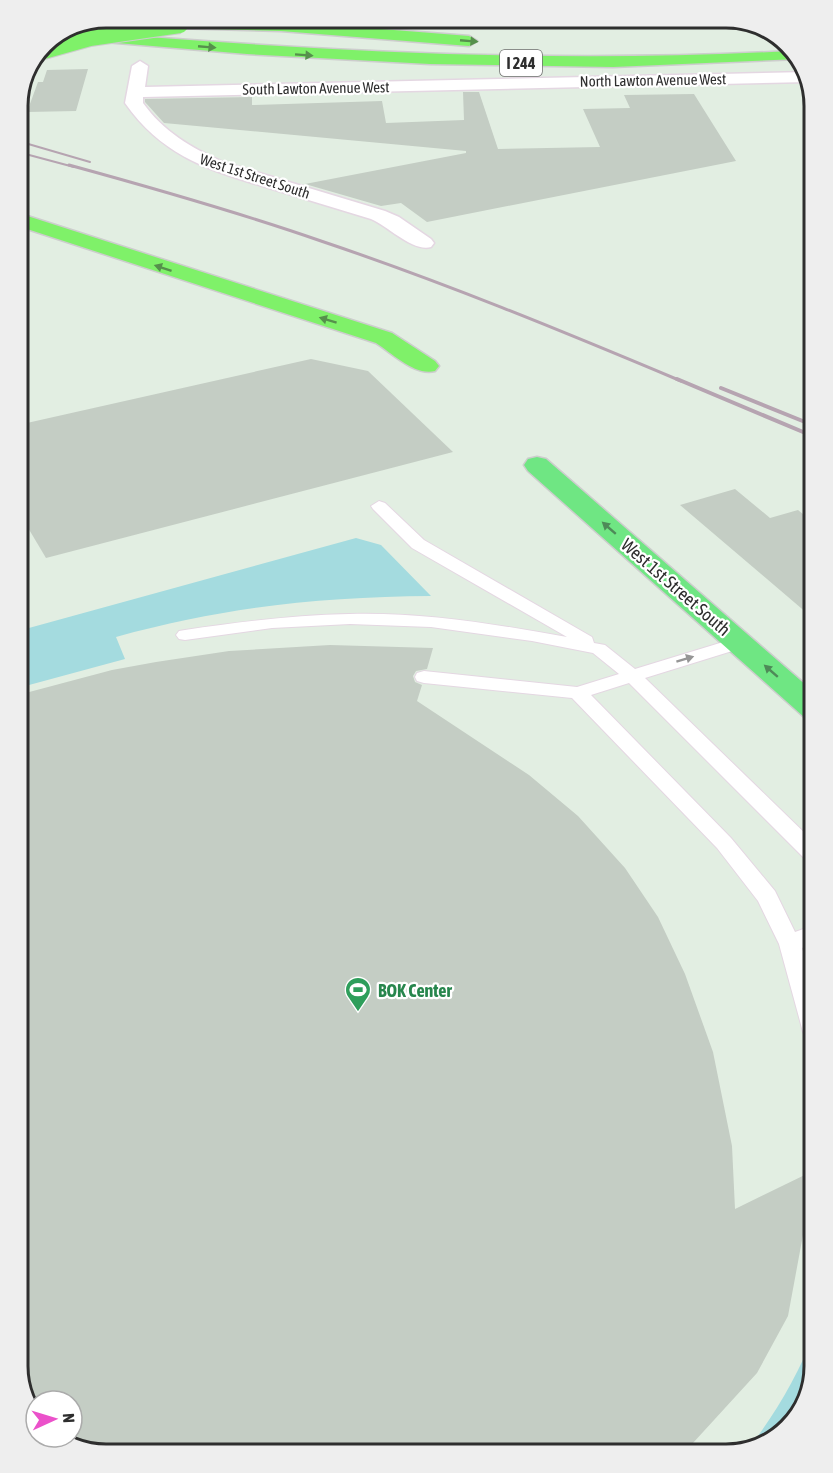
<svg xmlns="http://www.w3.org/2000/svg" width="833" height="1473" font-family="'Asap Condensed',sans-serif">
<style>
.green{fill:#a4dbdf}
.building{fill:#c4cdc4}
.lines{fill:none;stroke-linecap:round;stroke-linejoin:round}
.service-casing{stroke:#e4d7e2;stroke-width:2}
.minor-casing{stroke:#e4d7e2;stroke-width:3}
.primary-casing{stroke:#cdcdcd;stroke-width:3}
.motorway-casing{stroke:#cdcdcd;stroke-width:3}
.service{fill:#fff;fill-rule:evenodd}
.minor{fill:#fff;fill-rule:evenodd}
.primary{fill:#6fe683;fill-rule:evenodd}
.motorway{fill:#7ff169;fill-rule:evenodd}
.rail-far2{stroke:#b6a4b1;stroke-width:2}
.rail-far1{stroke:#b6a4b1;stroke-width:3}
.rail{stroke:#b6a4b1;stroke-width:4}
.motorway-bridge-casing{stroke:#cdcdcd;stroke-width:18;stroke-linecap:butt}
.motorway-bridge{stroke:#7ff169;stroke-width:16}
.oneway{fill:#56904c}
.oneway2{fill:#4e8a58}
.oneway3{fill:#969696}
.labels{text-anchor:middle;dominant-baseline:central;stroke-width:4.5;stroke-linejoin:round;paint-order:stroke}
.far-street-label{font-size:15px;fill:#2e2e2e;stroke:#fff}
.shield{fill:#fff;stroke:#6d6d6d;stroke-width:1.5}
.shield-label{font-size:16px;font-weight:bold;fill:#2e2e2e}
.street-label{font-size:18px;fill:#2e2e2e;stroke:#fff}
.leisure-label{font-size:18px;font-weight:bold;fill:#27864d;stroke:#fff;text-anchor:start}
.rim{fill:none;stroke:#2e2e2e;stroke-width:3}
</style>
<rect width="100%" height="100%" fill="#e2eee2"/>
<g class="green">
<path d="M356,538L381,545L431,596C319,597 225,607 116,637L125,659L18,688V631Z"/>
<path d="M815,1333V1367L800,1416L766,1446L747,1450C776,1414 797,1376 815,1333Z"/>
</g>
<g class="building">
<path d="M88,69L76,111L27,112L38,82H43L47,70Z"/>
<path d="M463,92H479L498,149L600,147L583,109L630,108L624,95L694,94L736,161L427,222L401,203L381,206L305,184L466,153V151L164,123L145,102V99L252,97V105L382,101L386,123L464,120Z"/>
<path d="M311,359L368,371L453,452L46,558L18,511V425Z"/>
<path d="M735,489L770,518L798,510L815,524V620L680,505Z"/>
<path d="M330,645L433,648L427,669L416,671L413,676L415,682L422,685L417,701L529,775L578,816L625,868L658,917L685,974L713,1052L732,1146L735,1209L815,1170L788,1316L757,1373L682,1455H101L57,1440L55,1437H72V1401H36V1416L27,1406L18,1367V695L112,670L156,662L229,651Z"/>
</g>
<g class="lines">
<defs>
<path id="service" d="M379,501L385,503L424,540L592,637L594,643L605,645L635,669L733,639H745L748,643L745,647L645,678L815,843V863L807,861L629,683L591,695L731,838L775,891L795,932L815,925V942L802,948L815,991V1041L807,1039L803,1032L779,944L758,901L717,848L572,698L424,683L417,681L415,677L417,673L424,671L577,687L619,674L593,653L532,641L431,627L350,624L272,628L185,640L179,639L176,635L179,631L185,630C240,622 294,615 349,614C422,612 495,624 567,637L412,548L373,509L371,506Z"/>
<path id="minor" d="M140,61L148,66L145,87L807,72L809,82L143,97V103C163,131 191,148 223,162L385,211L399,217L431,239L434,243L431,247C413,252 389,227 371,219C337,209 303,198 269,188C209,170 163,157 125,103L132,66Z"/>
<path id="primary" d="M537,457L546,459L815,693V720L804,717L528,471L524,465L528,459Z"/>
<g id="motorway">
<path d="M672,18H733L745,22L739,24L679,22Z"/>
<path d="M180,20L281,21L469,36L477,41L469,46L281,31L175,28L172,25Z"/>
<path d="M74,31C313,51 551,64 791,51L799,59L613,67L430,64L247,54L58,38Z"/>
<path d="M18,213L392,333L435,361L439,366L435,371C415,376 393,354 376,343L18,226Z"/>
</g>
</defs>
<use href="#service" class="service-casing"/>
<use href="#minor" class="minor-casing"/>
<use href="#primary" class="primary-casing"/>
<use href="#motorway" class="motorway-casing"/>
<use href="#service" class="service"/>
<use href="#minor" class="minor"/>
<use href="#primary" class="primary"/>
<use href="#motorway" class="motorway"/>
<g class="rail-far2">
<path d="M18,141L90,162"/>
<path d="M18,152L74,167"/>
</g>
<path class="rail-far1" d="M69,165C153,188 238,212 321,241C443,282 562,331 681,381"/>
<g class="rail">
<path d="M677,379L815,437"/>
<path d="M721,388L815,426"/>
</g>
<defs>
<path id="motorway-bridge" d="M40,52L90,38L180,25"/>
</defs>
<use href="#motorway-bridge" class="motorway-bridge-casing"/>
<use href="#motorway-bridge" class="motorway-bridge"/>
</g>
<defs><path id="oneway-solid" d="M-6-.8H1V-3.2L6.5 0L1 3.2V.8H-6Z" transform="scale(1.5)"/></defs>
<g class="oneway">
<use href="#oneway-solid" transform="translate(469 41) rotate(5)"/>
<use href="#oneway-solid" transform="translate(207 47) rotate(5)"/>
<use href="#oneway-solid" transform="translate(304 55) rotate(4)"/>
<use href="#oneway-solid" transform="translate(163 268) rotate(-162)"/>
<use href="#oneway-solid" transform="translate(328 320) rotate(-163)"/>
</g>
<g class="oneway2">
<use href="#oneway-solid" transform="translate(609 528) rotate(-139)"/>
<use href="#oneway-solid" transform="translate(771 671) rotate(-139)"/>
</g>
<use class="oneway3" href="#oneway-solid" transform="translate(685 659) rotate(-17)"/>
<defs>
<symbol id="stadium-pin" viewBox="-11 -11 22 30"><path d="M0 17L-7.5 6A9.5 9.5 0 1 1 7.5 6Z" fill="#2e9e5b" stroke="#fff"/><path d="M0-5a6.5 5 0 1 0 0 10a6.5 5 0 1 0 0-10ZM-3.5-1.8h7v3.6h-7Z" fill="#fff"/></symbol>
</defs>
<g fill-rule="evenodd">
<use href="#stadium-pin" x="343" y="975" width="30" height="40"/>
</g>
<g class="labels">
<g class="far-street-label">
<text transform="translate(653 80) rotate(-1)">North Lawton Avenue West</text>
<text transform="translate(316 88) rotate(-1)">South Lawton Avenue West</text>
<text transform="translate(255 176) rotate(18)">West 1st Street South</text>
</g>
<rect class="shield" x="500" y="50" width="42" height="26" rx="4.5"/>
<g class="shield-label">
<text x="521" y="63">I 244</text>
</g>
<g class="street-label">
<text transform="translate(676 587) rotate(41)">West 1st Street South</text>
</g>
<g class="leisure-label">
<text x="378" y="990">BOK Center</text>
</g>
</g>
<path d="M0 0H833V1473H0ZM106 28H726A78 78 0 0 1 804 106V1366A78 78 0 0 1 726 1444H106A78 78 0 0 1 28 1366V106A78 78 0 0 1 106 28Z" fill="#eee" fill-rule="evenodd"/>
<path class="rim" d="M106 28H726A78 78 0 0 1 804 106V1366A78 78 0 0 1 726 1444H106A78 78 0 0 1 28 1366V106A78 78 0 0 1 106 28Z"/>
<g transform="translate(54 1419) rotate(86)"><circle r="28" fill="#ffffff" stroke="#ababab" stroke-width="1.5"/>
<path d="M0-4.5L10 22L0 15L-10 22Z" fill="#eb51ca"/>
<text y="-9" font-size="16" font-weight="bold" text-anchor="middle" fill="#2e2e2e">N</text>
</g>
</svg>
